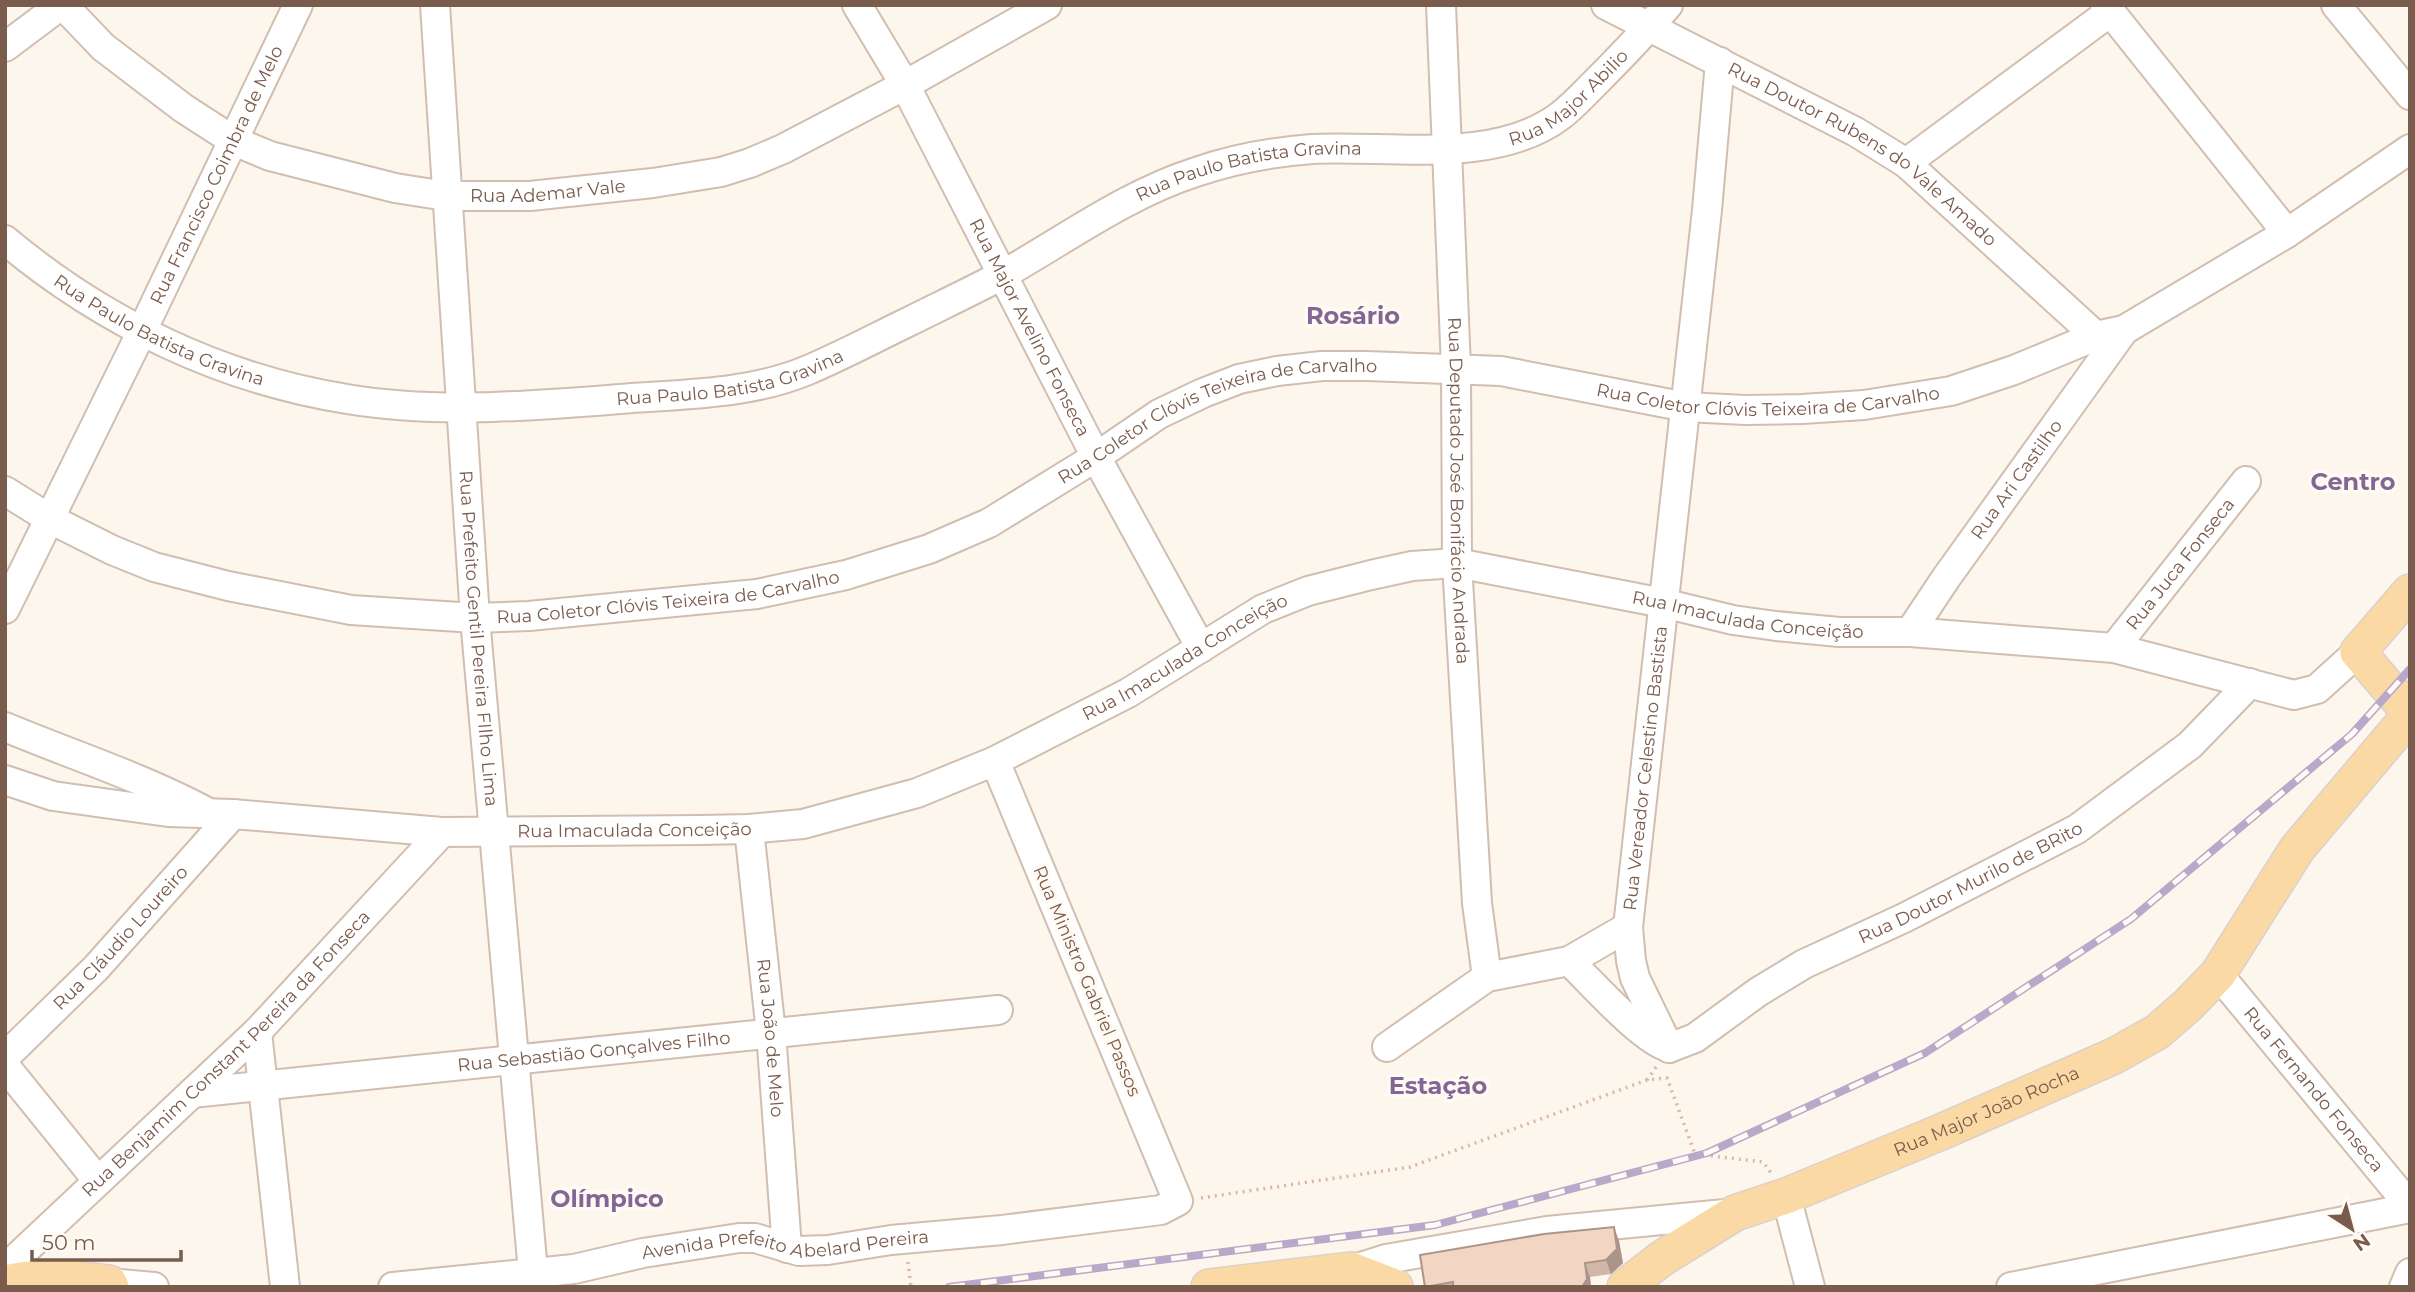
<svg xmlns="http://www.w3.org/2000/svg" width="2415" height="1292" font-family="Montserrat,sans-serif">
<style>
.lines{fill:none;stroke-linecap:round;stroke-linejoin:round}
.minor-casing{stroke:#d1beb0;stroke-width:32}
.major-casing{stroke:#dad1cd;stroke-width:38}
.path{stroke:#d9b8a5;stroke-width:3.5;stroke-dasharray:2 5;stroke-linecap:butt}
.minor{stroke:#fff;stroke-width:28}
.major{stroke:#fbd9a5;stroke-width:35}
.rail-casing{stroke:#b9a8c9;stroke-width:8}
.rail{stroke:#fffaf3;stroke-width:5;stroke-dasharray:16;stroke-linecap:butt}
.wall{fill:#d1b7a8}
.shaded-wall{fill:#aa9588}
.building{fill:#f3d5c3;stroke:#aa9588;stroke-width:2}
.labels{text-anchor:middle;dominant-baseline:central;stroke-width:7;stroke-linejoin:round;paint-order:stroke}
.street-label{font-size:18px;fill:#7a5c4d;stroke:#fffaf3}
.district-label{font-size:24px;font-weight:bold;fill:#846695;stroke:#fffaf3}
</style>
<rect width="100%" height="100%" fill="#fdf6ec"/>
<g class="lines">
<defs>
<g id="minor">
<path id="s1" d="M63,5L103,47L183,108L234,141L270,156L395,188L446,196H530L653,183L721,172L750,163L783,149L905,85L1047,5"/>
<path id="s2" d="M435,5L475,618L533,1272"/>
<path id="s3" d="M857,5L905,85L1096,457L1201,648"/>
<path id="s4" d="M1441,5L1456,368L1457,563L1477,903L1487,977"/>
<path id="s5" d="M1606,5L1856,132L1906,163L2096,336"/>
<path d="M2105,5L2287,233"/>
<path d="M2336,5L2410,95"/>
<path d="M5,47L61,5"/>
<path d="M1906,163L2110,12"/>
<path id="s6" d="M5,240C103,322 221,379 347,399C437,414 530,406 620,399C682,394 749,395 808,370C841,356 873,339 906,323C938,307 972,291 1004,274C1066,239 1127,194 1196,172C1234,159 1272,152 1312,149C1389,145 1495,165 1560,116C1572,107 1583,95 1593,85C1619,59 1644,33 1668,5"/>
<path id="s7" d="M5,491L50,519L112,550L154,567L228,586L351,610L475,618L529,616L757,594L846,575L929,549L989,523L1096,457L1159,414L1203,393L1239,379L1277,371L1322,366H1366L1501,371L1686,407L1745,410L1802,409L1864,405L1951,391L2014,370L2096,336L2124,330L2287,233L2410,149"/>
<path id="s8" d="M5,609L141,333L298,5"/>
<path id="s9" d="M1910,632L1946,578L2124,330"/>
<path id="s10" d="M2114,648L2246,481"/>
<path d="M5,727C72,755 141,777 205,811"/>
<path id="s11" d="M5,780L53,796L168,812L233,814L442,832L701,830L749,829L803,824L917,793L995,761L1128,693L1263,609L1308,591L1371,575L1412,566L1457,563L1663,603L1733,620L1776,626L1839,632H1910L2114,648L2294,695L2317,689L2358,652"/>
<path id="s12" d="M749,829L771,1033L787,1248"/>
<path d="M1569,961C1593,984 1635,1032 1663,1045"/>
<path id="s13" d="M2218,974L2410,1206"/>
<path d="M257,1032L285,1287"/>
<path d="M1387,1047L1487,977L1569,961L1628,927"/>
<path id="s14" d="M1669,1048L1635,978L1631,961L1628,927L1707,210L1720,62"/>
<path id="s15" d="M1669,1048L1695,1038L1758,992L1804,964L1904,918L2077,829L2190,745L2250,683"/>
<path id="s16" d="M5,1057L96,968L233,814"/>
<path d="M5,1066L98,1181"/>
<path id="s17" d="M192,1093L998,1010"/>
<path d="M1786,1196L1810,1287"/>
<path d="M1351,1270L1386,1259L1547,1231L1735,1213"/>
<path id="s18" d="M5,1273L9,1265L257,1032L442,832"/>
<path d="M109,1283L154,1287"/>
<path id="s19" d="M393,1287L574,1269L643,1253L739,1238H755L799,1251L828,1250L891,1240L1002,1230L1161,1210L1178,1201L995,761"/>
<path d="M2011,1287L2410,1208"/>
<path d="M2404,1287L2410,1273"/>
</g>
<g id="major">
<path d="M2410,592L2358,652L2410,713"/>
<path d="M5,1283C41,1275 73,1278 109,1283L111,1287"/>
<path d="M1209,1287L1351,1270L1395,1287"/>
<path id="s20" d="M1625,1287L1661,1259L1735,1213L1786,1196L1941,1132L2114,1056L2157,1032L2188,1005L2218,974L2297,849L2410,715"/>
</g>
</defs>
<use href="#minor" class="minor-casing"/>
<use href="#major" class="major-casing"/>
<g class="path">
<path d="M1656,1067L1647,1080L1667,1078L1695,1154L1763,1162L1771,1173"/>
<path d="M1201,1198L1410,1167L1647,1080"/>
<path d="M908,1262L911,1287"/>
</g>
<use href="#minor" class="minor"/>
<use href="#major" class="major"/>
<defs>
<path id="rail" d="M949,1287L1435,1225L1707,1153L1925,1053L2131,919L2352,734L2410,669"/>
</defs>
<use href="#rail" class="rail-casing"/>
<use href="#rail" class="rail"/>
</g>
<path class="wall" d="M1619,1241L1623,1263L1611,1274L1590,1277L1591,1287H1425Z"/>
<g class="shaded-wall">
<path d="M1614,1227L1619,1241L1623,1263L1611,1274L1606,1260Z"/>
<path d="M1585,1263L1590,1277L1591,1287H1582Z"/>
</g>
<path class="building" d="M1614,1227L1617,1249L1606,1260L1585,1263L1587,1279L1582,1287H1453V1282L1425,1287L1420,1255L1544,1234Z"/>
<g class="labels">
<g class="street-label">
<text stroke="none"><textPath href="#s6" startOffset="1673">Rua Major Abilio</textPath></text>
<text stroke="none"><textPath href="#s5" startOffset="298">Rua Doutor Rubens do Vale Amado</textPath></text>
<text stroke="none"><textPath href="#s8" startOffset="483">Rua Francisco Coimbra de Melo</textPath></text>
<text stroke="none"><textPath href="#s6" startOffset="1335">Rua Paulo Batista Gravina</textPath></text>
<text stroke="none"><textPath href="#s1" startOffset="541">Rua Ademar Vale</textPath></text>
<text stroke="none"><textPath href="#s3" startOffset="366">Rua Major Avelino Fonseca</textPath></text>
<text stroke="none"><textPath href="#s6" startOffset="180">Rua Paulo Batista Gravina</textPath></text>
<text stroke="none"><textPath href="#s6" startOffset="768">Rua Paulo Batista Gravina</textPath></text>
<text stroke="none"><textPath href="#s7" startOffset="1843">Rua Coletor Clóvis Teixeira de Carvalho</textPath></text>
<text stroke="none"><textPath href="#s7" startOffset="1276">Rua Coletor Clóvis Teixeira de Carvalho</textPath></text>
<text stroke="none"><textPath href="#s9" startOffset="186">Rua Ari Castilho</textPath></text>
<text stroke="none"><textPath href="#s4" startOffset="486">Rua Deputado José Bonifácio Andrada</textPath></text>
<text stroke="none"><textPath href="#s10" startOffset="107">Rua Juca Fonseca</textPath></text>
<text stroke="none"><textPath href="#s7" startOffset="688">Rua Coletor Clóvis Teixeira de Carvalho</textPath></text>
<text stroke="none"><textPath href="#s11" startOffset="1810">Rua Imaculada Conceição</textPath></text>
<text stroke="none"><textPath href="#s2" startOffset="635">Rua Prefeito Gentil Pereira FIlho Lima</textPath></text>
<text stroke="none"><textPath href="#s11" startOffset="1222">Rua Imaculada Conceição</textPath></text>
<text stroke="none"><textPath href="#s14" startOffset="289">Rua Vereador Celestino Bastista</textPath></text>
<text stroke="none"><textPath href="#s11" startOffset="634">Rua Imaculada Conceição</textPath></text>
<text stroke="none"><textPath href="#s15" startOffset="345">Rua Doutor Murilo de BRito</textPath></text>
<text stroke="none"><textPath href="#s16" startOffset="166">Rua Cláudio Loureiro</textPath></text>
<text transform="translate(1087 981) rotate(67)">Rua Ministro Gabriel Passos</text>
<text stroke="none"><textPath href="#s12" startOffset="210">Rua João de Melo</textPath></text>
<text stroke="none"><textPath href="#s17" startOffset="404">Rua Sebastião Gonçalves Filho</textPath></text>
<text stroke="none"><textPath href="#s18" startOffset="312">Rua Benjamim Constant Pereira da Fonseca</textPath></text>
<text stroke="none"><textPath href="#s13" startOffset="150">Rua Fernando Fonseca</textPath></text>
<text stroke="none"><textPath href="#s20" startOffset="404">Rua Major João Rocha</textPath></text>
<text stroke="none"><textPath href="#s19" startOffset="397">Avenida Prefeito Abelard Pereira</textPath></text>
</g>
<g class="district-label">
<text x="1353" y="315">Rosário</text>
<text x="2353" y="481">Centro</text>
<text x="1438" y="1085">Estação</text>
<text x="607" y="1198">Olímpico</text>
</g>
</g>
<rect width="2415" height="1292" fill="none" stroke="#7a5c4d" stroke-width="14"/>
<g transform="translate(2352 1229) rotate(144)" stroke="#fffaf3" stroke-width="5" paint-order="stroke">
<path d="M0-5L12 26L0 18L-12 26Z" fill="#7a5c4d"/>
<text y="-10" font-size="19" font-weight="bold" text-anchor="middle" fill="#7a5c4d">N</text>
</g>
<path d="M32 1250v10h149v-10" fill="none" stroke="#7a5c4d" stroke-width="3.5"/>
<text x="42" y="1250" font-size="21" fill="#7a5c4d" stroke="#fffaf3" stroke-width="5" paint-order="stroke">50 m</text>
</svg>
